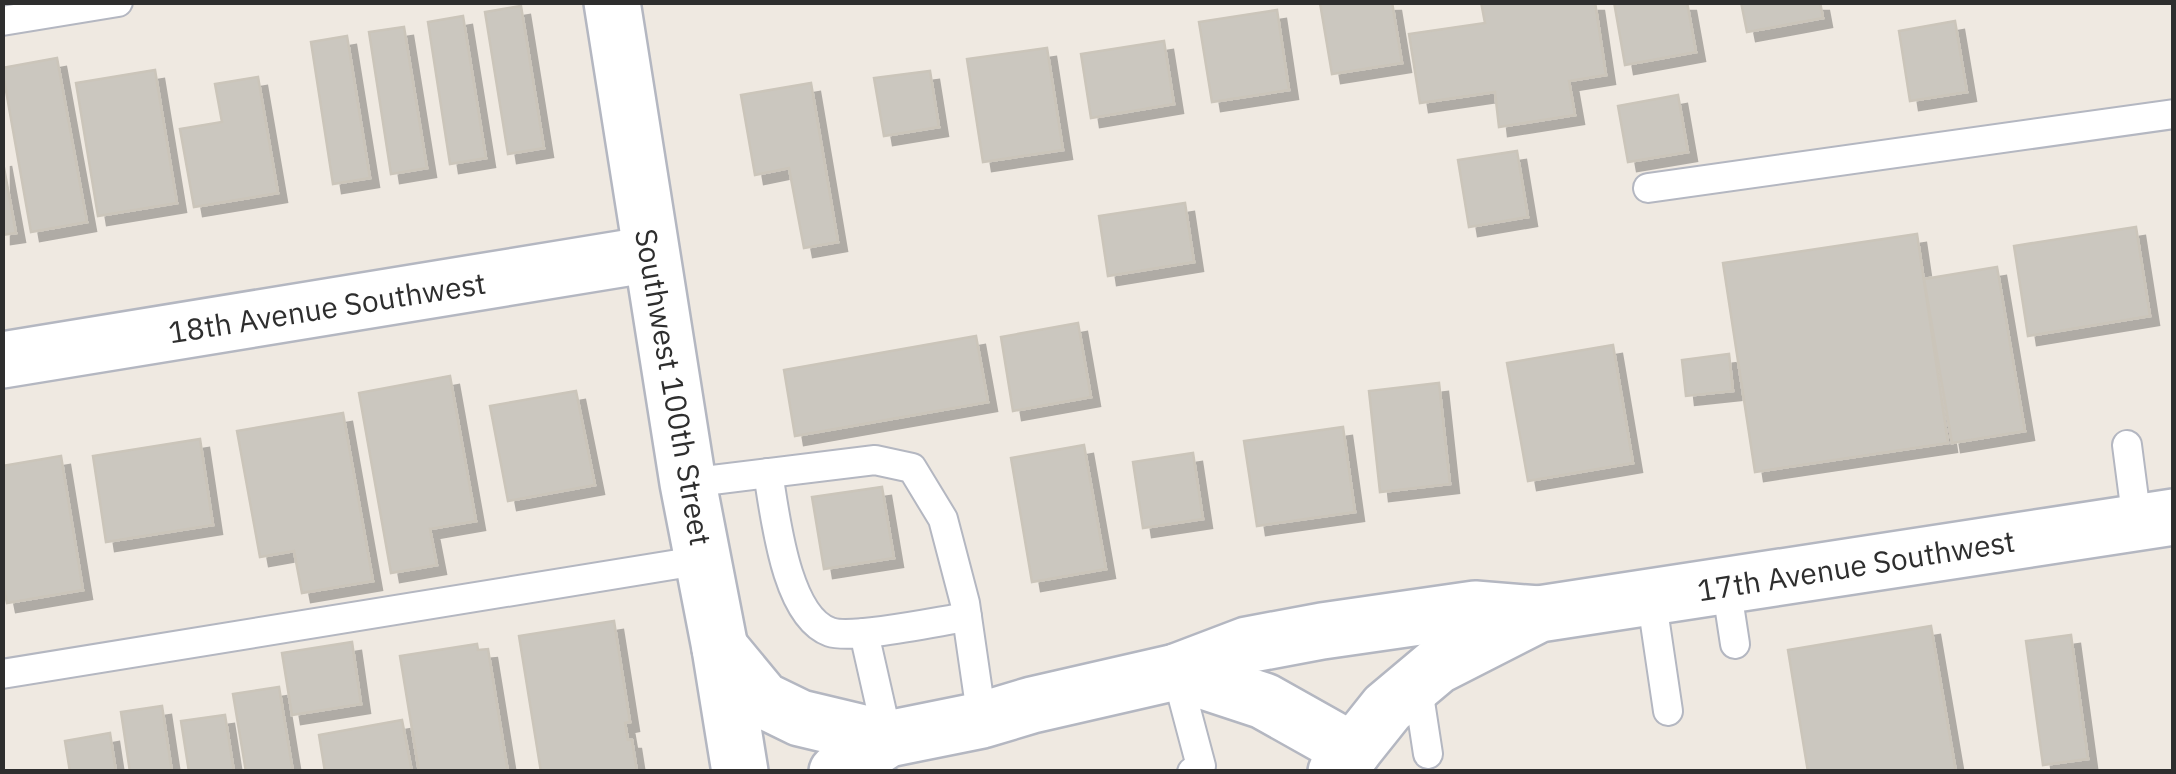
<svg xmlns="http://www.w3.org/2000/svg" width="2176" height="774" font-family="'IBM Plex Sans',sans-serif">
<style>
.building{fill:#cbc7bf;stroke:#cbc5ba;stroke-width:2.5;filter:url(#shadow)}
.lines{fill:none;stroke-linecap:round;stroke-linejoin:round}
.service-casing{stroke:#b4b7c1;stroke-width:32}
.minor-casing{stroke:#b4b7c1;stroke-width:60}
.secondary-casing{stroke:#b4b7c1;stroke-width:60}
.service{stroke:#fff;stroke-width:28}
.minor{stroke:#fff;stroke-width:55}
.secondary{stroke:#fff;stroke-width:55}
.labels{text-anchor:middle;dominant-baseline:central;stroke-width:8;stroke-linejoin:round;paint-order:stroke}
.street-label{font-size:30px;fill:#2e2e2e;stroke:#fff}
</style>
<defs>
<filter id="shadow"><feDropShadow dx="9" dy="9" stdDeviation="0" flood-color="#0004"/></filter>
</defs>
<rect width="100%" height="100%" fill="#efe9e1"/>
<g class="building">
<path d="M1392,2L1402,63L1332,74L1320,3Z"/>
<path d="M1481,2H1595L1606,75L1569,81L1575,115L1499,127L1495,92L1420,103L1409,34L1485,23Z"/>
<path d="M1614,2H1687L1696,52L1625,65Z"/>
<path d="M1741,2H1820L1823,18L1747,32Z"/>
<path d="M521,6L544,148L508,154L485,12Z"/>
<path d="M1277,10L1289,90L1212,102L1199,22Z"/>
<path d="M463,16L486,158L450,164L428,22Z"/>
<path d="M1955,21L1967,92L1910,101L1899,31Z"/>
<path d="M404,27L427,168L391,174L369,32Z"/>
<path d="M347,36L370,178L333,184L311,42Z"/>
<path d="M1164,41L1174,104L1091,118L1081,54Z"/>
<path d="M1047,48L1063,150L983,162L967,59Z"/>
<path d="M57,58L87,222L31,232L2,68Z"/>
<path d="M155,70L177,203L98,216L76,83Z"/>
<path d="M930,71L939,127L884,136L874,78Z"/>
<path d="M258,77L278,193L194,207L180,129L222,122L215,84Z"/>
<path d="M811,83L838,242L804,248L789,168L755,175L741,95Z"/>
<path d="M1678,95L1688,152L1628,162L1618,106Z"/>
<path d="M1517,151L1528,217L1469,227L1458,160Z"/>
<path d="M2,157L16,233L2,235Z"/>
<path d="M1185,203L1194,262L1108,276L1099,216Z"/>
<path d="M2136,227L2150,316L2028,336L2014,246Z"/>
<path d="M1917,234L1948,443L1755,472L1723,263Z"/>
<path d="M1997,267L2025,431L1952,443L1924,279Z"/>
<path d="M1078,323L1091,397L1013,411L1001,337Z"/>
<path d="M976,336L988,402L795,436L784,370Z"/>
<path d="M1613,345L1633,463L1528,481L1507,363Z"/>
<path d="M1729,354L1733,391L1686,396L1682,360Z"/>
<path d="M450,376L476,521L430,529L437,565L391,573L359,393Z"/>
<path d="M1439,383L1450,484L1380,492L1369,391Z"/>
<path d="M576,391L595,485L508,501L490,406Z"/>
<path d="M343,413L373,581L302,593L294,551L260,557L237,431Z"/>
<path d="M1343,427L1355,512L1257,526L1244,441Z"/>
<path d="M200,439L213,525L106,542L93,456Z"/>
<path d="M1084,445L1106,569L1032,582L1011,458Z"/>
<path d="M1193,453L1203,519L1143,528L1133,462Z"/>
<path d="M61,456L83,590L7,603L2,578V466Z"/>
<path d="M882,487L894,558L824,569L812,497Z"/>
<path d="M614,621L630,722L625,723L628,740H632L637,772H541L519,636Z"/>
<path d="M1931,626L1956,772H1808L1788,650Z"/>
<path d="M2071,635L2088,759L2043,765L2026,641Z"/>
<path d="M352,642L361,704L292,715L282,653Z"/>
<path d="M477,644L478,650L488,649L508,772H419L400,656Z"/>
<path d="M279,687L293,772H246L233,694Z"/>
<path d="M162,706L172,772H130L121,712Z"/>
<path d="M225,715L234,772H189L181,721Z"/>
<path d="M402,720L412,772H325L319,735Z"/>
<path d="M110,733L116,772H70L65,741Z"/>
</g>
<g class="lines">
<defs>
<g id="service">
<path d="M2,21L118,2"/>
<path d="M1648,188L2174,114"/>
<path d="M2127,445L2137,522"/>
<path d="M768,473C775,513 785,616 830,632C853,640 939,621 967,617"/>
<path d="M688,483L875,460L912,468L943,519L965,603L982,720"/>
<path d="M1726,585L1735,644"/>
<path d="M1651,596L1668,711"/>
<path d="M864,633L888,739"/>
<path d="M1176,672L1201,766L1192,772"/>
<path d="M2,674L703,560"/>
<path d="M1417,682L1428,754"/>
</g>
<g id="minor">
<path d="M612,2L688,483L720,648L740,772"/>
<path d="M2,360L651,254"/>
<path d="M720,648L763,700L800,718L888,739"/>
<path d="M1176,672L1264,701L1353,751"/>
<path d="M837,772L888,739L982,720L1032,705L1176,672L1247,645L1322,631L1475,609L1539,614"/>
</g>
<path id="secondary" d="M1336,772L1387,708L1437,666L1539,614L2174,517"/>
</defs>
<use href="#service" class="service-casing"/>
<use href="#minor" class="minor-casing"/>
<use href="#secondary" class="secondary-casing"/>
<use href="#service" class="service"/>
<use href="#minor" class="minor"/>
<use href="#secondary" class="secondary"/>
</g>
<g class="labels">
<g class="street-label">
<text transform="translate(327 307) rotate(-9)">18th Avenue Southwest</text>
<text transform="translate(674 387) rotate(80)">Southwest 100th Street</text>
<text transform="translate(1856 565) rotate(-9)">17th Avenue Southwest</text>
</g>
</g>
<rect width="2176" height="774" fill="none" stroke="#2e2e2e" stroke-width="10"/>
</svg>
